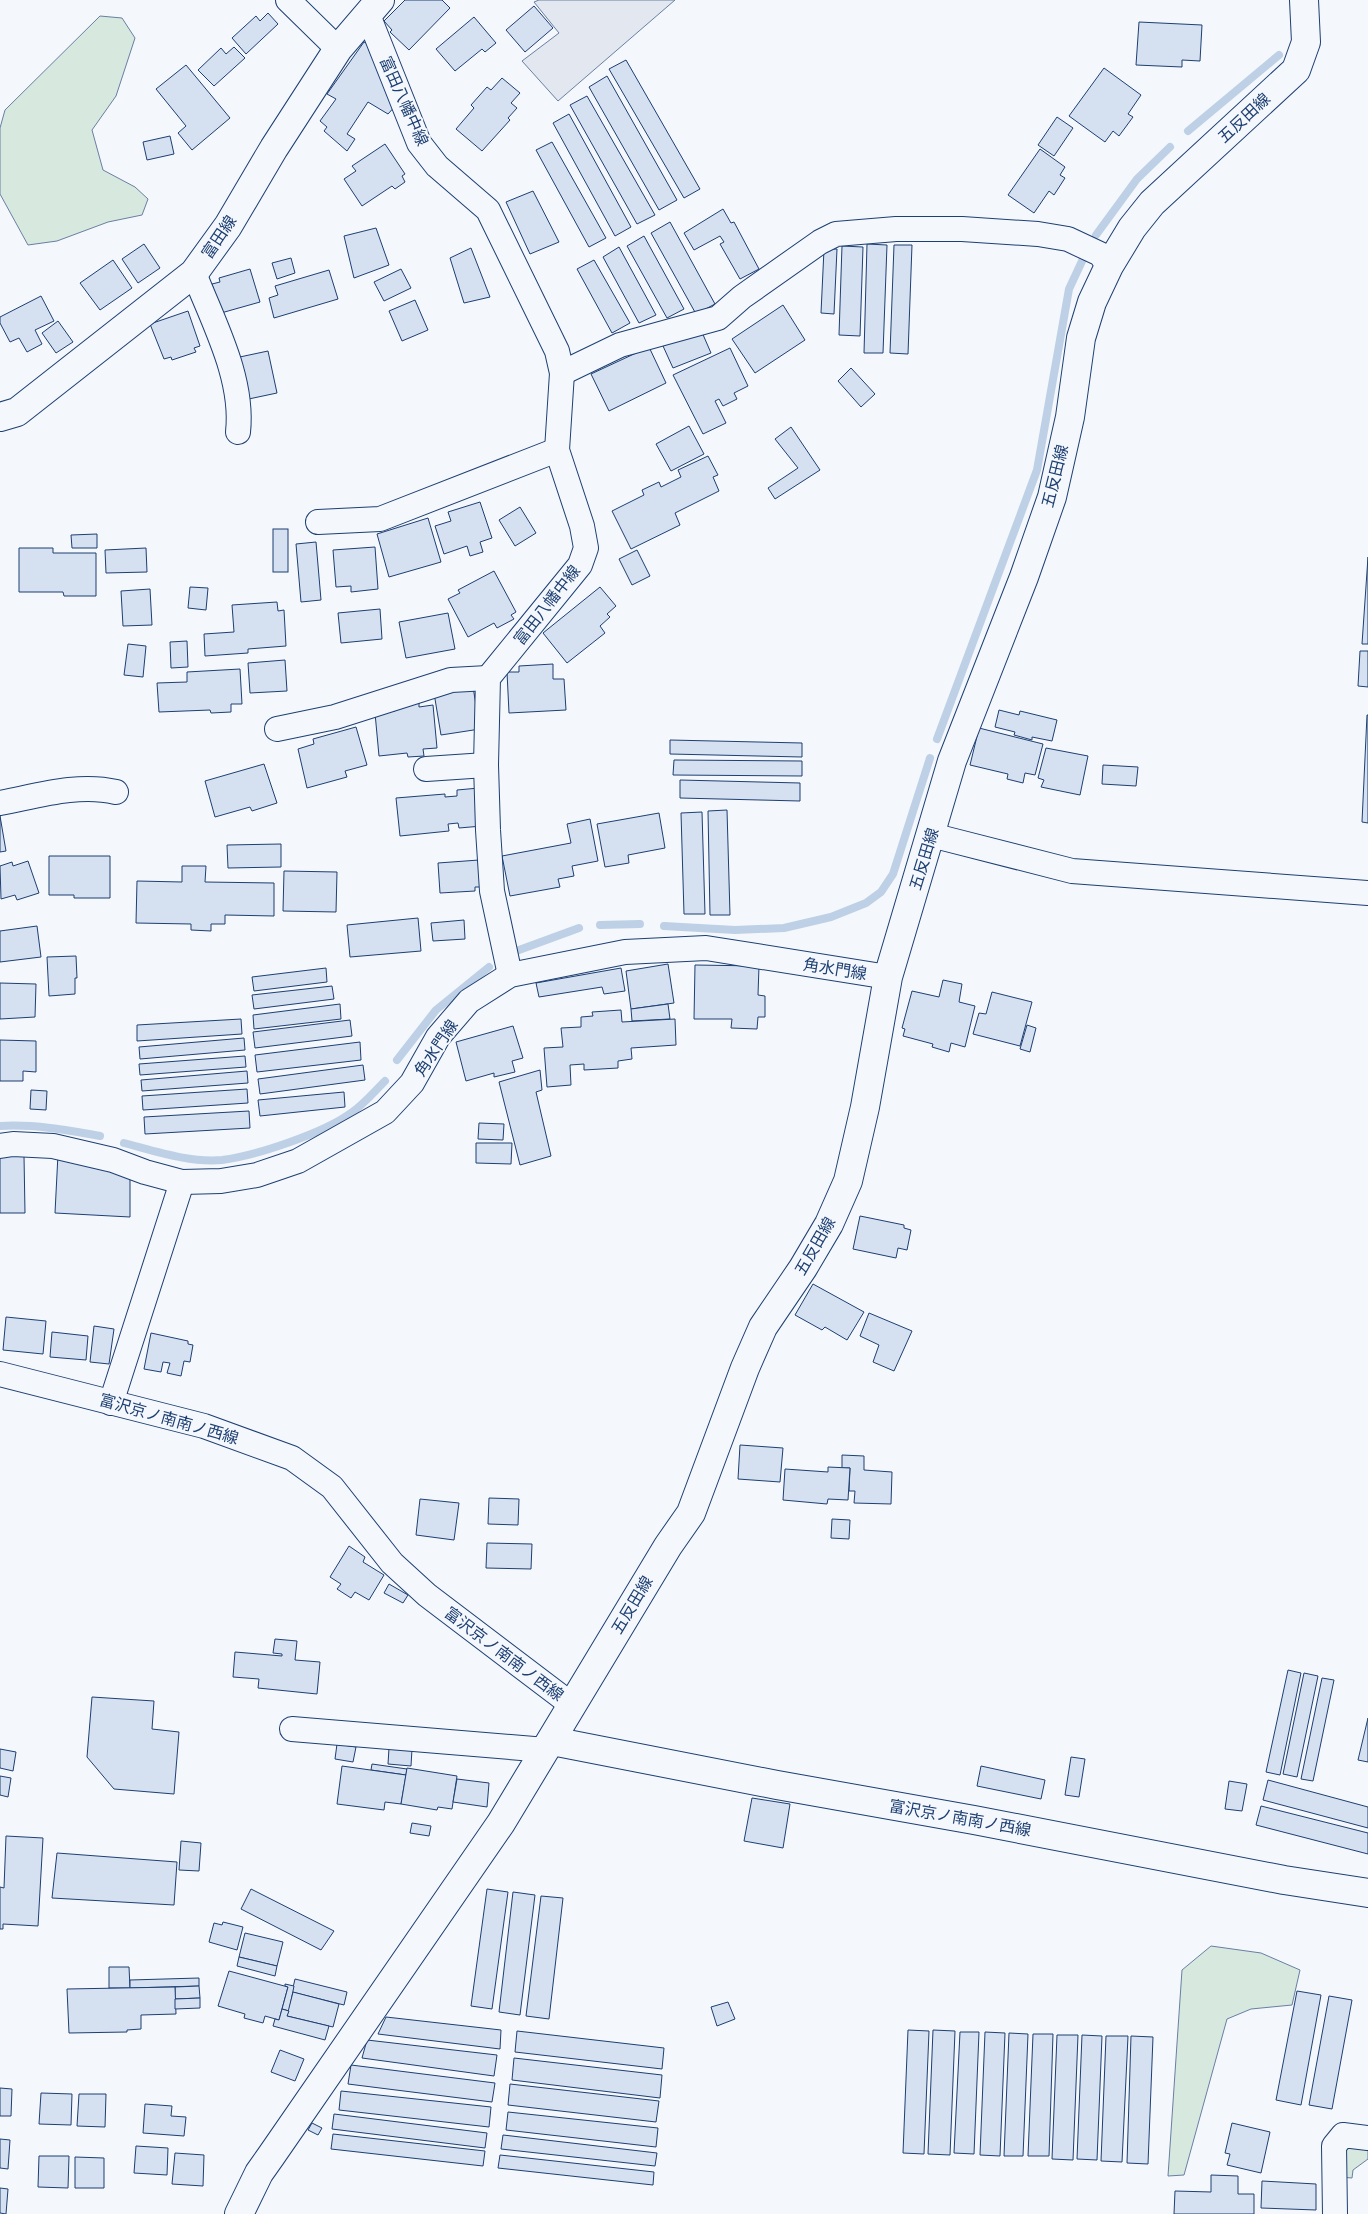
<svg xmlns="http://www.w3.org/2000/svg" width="1368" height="2214" font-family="'Public Sans','Noto Sans JP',sans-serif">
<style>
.green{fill:#d7e8df;stroke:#687fa3}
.parking{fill:#e3e8f0;stroke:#687fa3}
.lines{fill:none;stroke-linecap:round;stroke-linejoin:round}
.stream{stroke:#bed0e5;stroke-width:8}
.building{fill:#d5e0f0;stroke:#1d3f73}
.minor-casing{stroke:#1d3f73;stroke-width:26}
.tertiary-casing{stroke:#1d3f73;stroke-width:30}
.minor{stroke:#f4f7fb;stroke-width:24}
.tertiary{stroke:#f4f7fb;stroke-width:28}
.labels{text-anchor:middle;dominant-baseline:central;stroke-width:4;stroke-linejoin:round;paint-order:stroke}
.street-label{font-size:16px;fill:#1d3f73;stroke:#f4f7fb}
</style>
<rect width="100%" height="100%" fill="#f4f7fb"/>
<g class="green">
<path d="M100,16L122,18L135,38L116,96L92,130L103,170L135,187L148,199L142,215L108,222L57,241L28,245L0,194V128L5,110Z"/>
<path d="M1211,1946L1261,1953L1300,1970L1292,2005L1251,2009L1227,2019L1184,2175L1168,2176L1182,1970Z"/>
<path d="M1347,2140L1368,2143V2159L1353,2170L1352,2178L1340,2177Z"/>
</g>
<path class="parking" d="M539,0H675L558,101L522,61L559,33L534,2Z"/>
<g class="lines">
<g class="stream">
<path d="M1188,131L1279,55"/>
<path d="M1096,235L1137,179L1170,147"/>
<path d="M937,739L1037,470L1069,289L1083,259"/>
<path d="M600,925L640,924"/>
<path d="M664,926L735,930L784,928L831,917L866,903L881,892L893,874L930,758"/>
<path d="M519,950L579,928"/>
<path d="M397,1060L436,1010L489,967"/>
<path d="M0,1126C33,1124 67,1130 100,1136"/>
<path d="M124,1143C155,1151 190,1163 222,1160C255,1156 324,1133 351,1113C363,1105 374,1092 385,1081"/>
</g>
</g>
<g class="building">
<path d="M405,0H442L450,8L409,50L390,32L392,30L384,21Z"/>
<path d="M534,6L553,28L525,52L506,30Z"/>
<path d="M268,13L278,24L246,54L232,38L256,16L260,21Z"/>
<path d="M474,17L496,43L485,52L482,49L455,71L436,49Z"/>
<path d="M1139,22L1202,25L1200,61L1182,60V67L1136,65Z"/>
<path d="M364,42L375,47L398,103L388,114L368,102L347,134L355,139L347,151L324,131L327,127L320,121L336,99L327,94Z"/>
<path d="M234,47L245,58L214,86L198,70L221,48L226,54Z"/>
<path d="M626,60L700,189L684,198L609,69Z"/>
<path d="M186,65L230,118L192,150L178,133L186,126L156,89Z"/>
<path d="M1104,68L1141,95L1128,114L1133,117L1119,136L1113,131L1105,142L1069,116Z"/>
<path d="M607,76L677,200L659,210L589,87Z"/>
<path d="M502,78L520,93L511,103L517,108L508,118L510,120L482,151L456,129L474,108L471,105L487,87L491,90Z"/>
<path d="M587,96L655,215L637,224L570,105Z"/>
<path d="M569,114L631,227L615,236L553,123Z"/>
<path d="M1057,117L1073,128L1054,156L1038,145Z"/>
<path d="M170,136L174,154L147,160L143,142Z"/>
<path d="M552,142L606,238L589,247L536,150Z"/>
<path d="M385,144L405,174L402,176L405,182L395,189L392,186L362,206L344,179L356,171L352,166Z"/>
<path d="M1040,149L1065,167L1060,175L1065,178L1054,195L1049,191L1034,213L1008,195Z"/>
<path d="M533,191L559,242L530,254L506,202Z"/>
<path d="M723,209L731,223L734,222L759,269L740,279L720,244L724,242L720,236L694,250L684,233Z"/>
<path d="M670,222L715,304L696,314L651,233Z"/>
<path d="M376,228L389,265L354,278L344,236Z"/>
<path d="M644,236L684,309L667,318L627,246Z"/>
<path d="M144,244L160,268L138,283L122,259Z"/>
<path d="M867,244L887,245L883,353H864Z"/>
<path d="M894,245H912L908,354L890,353Z"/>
<path d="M842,246L863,247L860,336L839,335Z"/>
<path d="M619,247L656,315L639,323L603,257Z"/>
<path d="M471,248L490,297L464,303L450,258Z"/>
<path d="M824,249H837L834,314L821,313Z"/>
<path d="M291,258L295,273L277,279L272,263Z"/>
<path d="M113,260L132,288L100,310L80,283Z"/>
<path d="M594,260L630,323L612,333L577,269Z"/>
<path d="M250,269L260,302L221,313L212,284L220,282L219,278Z"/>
<path d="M401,269L411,288L384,301L374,282Z"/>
<path d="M329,270L338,299L274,318L269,298L278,295L275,286Z"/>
<path d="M41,296L54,321L35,330L42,344L27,352L19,338L10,342L0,323V317Z"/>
<path d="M415,300L428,330L402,341L389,311Z"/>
<path d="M783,305L805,340L755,373L732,339Z"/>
<path d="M188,311L200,346L194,348L196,352L172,360L171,357L164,359L150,324Z"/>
<path d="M58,321L73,342L56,353L42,333Z"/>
<path d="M701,330L711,353L673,368L663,346Z"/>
<path d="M649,347L666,383L609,411L591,374Z"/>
<path d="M730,348L748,386L734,393L737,399L723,406L719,399L715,401L726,423L703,434L673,375Z"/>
<path d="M268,351L277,393L244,400L235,358Z"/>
<path d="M851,368L875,394L861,407L838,381Z"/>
<path d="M689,426L704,454L671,471L656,444Z"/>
<path d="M791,427L820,470L775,499L768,488L798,468L775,439Z"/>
<path d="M708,456L718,475L713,477L719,491L675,513L680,525L631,549L612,511L644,495L642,490L659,482L661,487L681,477L678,470Z"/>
<path d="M480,502L492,538L480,542L483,552L470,556L467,546L444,554L435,526L451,521L448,512Z"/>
<path d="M520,507L536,533L515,546L499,520Z"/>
<path d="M428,518L441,562L389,577L377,534Z"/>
<rect x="273" y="529" width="15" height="43"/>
<path d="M97,534V548H72L71,535Z"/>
<path d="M316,542L321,600L301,602L296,544Z"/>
<path d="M375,547L378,589L351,592V586L336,587L333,550Z"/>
<path d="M19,548H53V553H96V596H64L63,592H19Z"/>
<path d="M146,548L147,572L106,573L105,550Z"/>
<path d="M637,550L650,576L632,585L619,559Z"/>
<path d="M1368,557V644H1362Z"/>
<path d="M494,571L516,612L511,615L514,619L497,628L494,623L468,637L448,599L460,593L458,590Z"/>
<path d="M190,587L208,588L206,610L188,608Z"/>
<path d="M600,587L616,606L607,614L610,617L600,626L605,633L567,663L543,633Z"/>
<path d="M150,589L152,625L123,626L121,591Z"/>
<path d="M277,602L278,611L284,610L286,646L248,649V653L205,656L204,634L234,632L232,605Z"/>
<path d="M380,609L382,639L341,643L338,613Z"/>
<path d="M448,613L455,649L406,658L399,622Z"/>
<path d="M187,641L188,667L171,668L170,642Z"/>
<path d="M128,644L146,646L143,677L124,675Z"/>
<path d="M1360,651H1368V687L1358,686Z"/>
<path d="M285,660L287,691L250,693L248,663Z"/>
<path d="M553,664V679H564L566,710L509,713L507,672H519V666Z"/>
<path d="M240,669L242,704H231V712L211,713L210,710L159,712L157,683L187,682V672Z"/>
<path d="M473,687L480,729L441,735L434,693Z"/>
<path d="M419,700V707L433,705L437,748L423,749L424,756L408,757L407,753L379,756L375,713L395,711L394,702Z"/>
<path d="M999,710L1019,715L1020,711L1057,720L1052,741L1032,737V740L1014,735L1015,732L995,727Z"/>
<path d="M1367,715H1368V823L1362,822Z"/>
<path d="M356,727L367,765L345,771L347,777L307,788L298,749L314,744L313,739Z"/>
<path d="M979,728L1043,744L1035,775L1025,773L1023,783L1007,779L1008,774L970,765Z"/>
<path d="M670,740L802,743V757L670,754Z"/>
<path d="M1046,748L1088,756L1080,795L1041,787L1044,780L1038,778Z"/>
<path d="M674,760L802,761V776L673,775Z"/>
<path d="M264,764L277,803L252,811L250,807L215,817L205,781Z"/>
<path d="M1103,765L1138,767L1136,786L1102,784Z"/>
<path d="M680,780L800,783V801L680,798Z"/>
<path d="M479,788L482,826L459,828L458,823L448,824L449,831L400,836L396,798L445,794V797L457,796V790Z"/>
<path d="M727,810L730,915H710L708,811Z"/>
<path d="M702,812L705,914H684L681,813Z"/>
<path d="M659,813L665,848L628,855L629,863L605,867L597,824Z"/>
<path d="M0,816L6,851L0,852Z"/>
<path d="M590,819L598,861L572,866L574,876L558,879L560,887L510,896L502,856L571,843L567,824Z"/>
<path d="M281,844V867L228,868L227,845Z"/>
<path d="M49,856H110V898H74V895H49Z"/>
<path d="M479,860L481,887H475V891L440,893L438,863Z"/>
<path d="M28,861L39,893L17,900L15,895L1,899L0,866L12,862L13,866Z"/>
<path d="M182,866H206L205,882L274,883V916L225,915V924H211V931L191,930V924L136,923L137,881L182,882Z"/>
<path d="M284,871L337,872L336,912L283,911Z"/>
<path d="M418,918L421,951L350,957L347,925Z"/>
<path d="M464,920L465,939L433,941L431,923Z"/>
<path d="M37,926L41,957L0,962V931Z"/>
<path d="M76,956L77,978H75V994L49,996L47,957Z"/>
<path d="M668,964L674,1003L631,1009L626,971Z"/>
<path d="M695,965L759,966L758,995L765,996V1017H758L757,1029L731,1028L732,1019H694Z"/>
<path d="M326,968L327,982L254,991L252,977Z"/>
<path d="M621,968L625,991L604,994L602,987L539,997L536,983Z"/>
<path d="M943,980L962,984L959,1002L975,1006L965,1047L951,1043L949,1052L932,1047L933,1044L903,1036L905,1029L902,1028L912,991L939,997Z"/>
<path d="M0,983L36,984L35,1017L0,1019Z"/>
<path d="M332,986L334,999L254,1009L252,995Z"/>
<path d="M992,992L1032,1002L1020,1046L973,1034L979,1013L986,1014Z"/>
<path d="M340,1004L341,1019L254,1029L253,1015Z"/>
<path d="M668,1004L670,1019L632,1021L631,1009Z"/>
<path d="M621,1010L622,1022L675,1019L676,1045L631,1048L632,1059L618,1061V1068L584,1070V1064L570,1065L571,1085L547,1087L544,1048L563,1047L561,1028L581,1027V1017L593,1016L592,1012Z"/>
<path d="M241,1019L242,1034L137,1041V1025Z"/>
<path d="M350,1020L352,1036L255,1048L253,1032Z"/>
<path d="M1027,1025L1036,1028L1030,1052L1020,1049Z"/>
<path d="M513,1026L523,1058L512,1061L515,1072L494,1077V1073L466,1081L456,1042Z"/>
<path d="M244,1038L245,1050L140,1059L139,1047Z"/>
<path d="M0,1040L36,1041V1072L23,1071V1081H0Z"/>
<path d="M360,1042L361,1060L257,1072L255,1055Z"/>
<path d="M245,1056L246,1067L140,1075L139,1064Z"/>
<path d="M363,1065L365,1080L260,1094L258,1079Z"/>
<path d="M540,1070L542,1090L536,1092L551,1156L520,1165L499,1082Z"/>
<path d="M247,1071L248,1083L142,1091L141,1080Z"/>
<path d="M247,1089L248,1103L143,1110L142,1096Z"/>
<path d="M31,1090L47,1091L46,1110L30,1109Z"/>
<path d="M344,1092L345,1107L260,1116L258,1100Z"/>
<path d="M249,1111L250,1128L145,1134L144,1117Z"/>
<path d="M479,1123L504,1124L503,1140L478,1139Z"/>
<path d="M476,1143H512L511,1164L476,1163Z"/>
<path d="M58,1154L130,1171V1217L55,1213Z"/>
<path d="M0,1156H24L25,1213H0Z"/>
<path d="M860,1216L904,1225V1228L911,1230L907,1250L898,1248L896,1258L853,1249Z"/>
<path d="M813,1284L864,1312L847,1340L825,1327L822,1330L795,1315Z"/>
<path d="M869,1313L912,1331L894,1371L873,1362L879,1345L860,1336Z"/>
<path d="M6,1317L46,1321L43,1354L3,1350Z"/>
<path d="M94,1326L114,1329L109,1364L90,1362Z"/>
<path d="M52,1332L88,1336L86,1360L50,1357Z"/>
<path d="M151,1333L188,1341V1344L193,1345L190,1362L184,1361L181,1376L167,1373L170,1363L163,1362L161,1372L144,1369Z"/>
<path d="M740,1445L783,1448L780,1482L738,1479Z"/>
<path d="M842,1455L864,1456V1470L892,1472L891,1504L854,1503L855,1491H849L850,1468H842Z"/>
<path d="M828,1467L850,1468L848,1500L828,1499L827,1504L783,1500L785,1469L828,1472Z"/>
<path d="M489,1498L519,1499L518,1525L488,1524Z"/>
<path d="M420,1499L459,1503L454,1540L416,1535Z"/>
<path d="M832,1519L850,1520L849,1539L831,1538Z"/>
<path d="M487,1543L532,1544L531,1569L486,1568Z"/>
<path d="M349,1546L365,1557L363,1562L384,1575L369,1600L355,1592L351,1598L337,1589L341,1584L330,1577Z"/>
<path d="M389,1584L408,1595L403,1603L384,1593Z"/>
<path d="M275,1639L297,1641L295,1660L320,1662L317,1694L258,1688L259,1679L233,1677L235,1652L282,1656V1654L273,1653Z"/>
<path d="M1288,1670L1301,1673L1280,1775L1266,1772Z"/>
<path d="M1304,1673L1318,1676L1297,1777L1283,1774Z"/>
<path d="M1322,1678L1334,1680L1313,1781L1301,1779Z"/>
<path d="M92,1697L154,1701L152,1729L179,1732L174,1794L114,1789L87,1757Z"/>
<path d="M1368,1718V1762L1358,1760Z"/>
<path d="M337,1744L356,1747L353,1762L335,1759Z"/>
<path d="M389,1748L412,1749L411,1766L388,1764Z"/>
<path d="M0,1749L16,1752L13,1771L0,1768Z"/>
<path d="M1071,1757L1085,1759L1079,1797L1065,1795Z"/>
<path d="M372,1764L407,1769L406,1775L371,1770Z"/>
<path d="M342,1766L406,1775L401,1804L385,1802L384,1810L337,1804Z"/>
<path d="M981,1766L1045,1780L1041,1799L977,1786Z"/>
<path d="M407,1768L457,1776L452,1809L438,1807L437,1810L401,1804Z"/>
<path d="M0,1776L11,1778L8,1797L0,1795Z"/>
<path d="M457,1779L489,1783L487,1807L453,1802Z"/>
<path d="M1268,1780L1368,1807V1828L1263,1800Z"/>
<path d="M1229,1781L1247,1784L1242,1811L1225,1809Z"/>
<path d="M752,1798L790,1804L783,1848L744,1841Z"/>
<path d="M1261,1806L1368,1833V1854L1256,1825Z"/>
<path d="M412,1823L431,1826L429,1836L410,1833Z"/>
<path d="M6,1836L43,1838L38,1926L3,1924V1929H0V1887L4,1888Z"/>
<path d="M181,1841L201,1843L199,1871L179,1870Z"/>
<path d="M57,1853L177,1862L174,1905L52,1898Z"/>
<path d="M251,1889L334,1931L321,1950L241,1909Z"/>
<path d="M487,1889L508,1892L492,2009L471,2006Z"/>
<path d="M513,1892L535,1895L520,2015L499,2012Z"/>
<path d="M541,1896L563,1898L549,2019L526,2016Z"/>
<path d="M223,1922L243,1927L237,1950L209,1942L214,1923L222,1925Z"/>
<path d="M245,1933L283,1942L277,1966L239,1957Z"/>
<path d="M239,1957L277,1966L275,1976L237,1966Z"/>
<path d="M109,1967H129L130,1988H109Z"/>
<path d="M229,1971L288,1987L279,2020L265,2016L263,2023L244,2018L245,2014L218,2006Z"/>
<path d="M199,1978V1986L130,1988V1980Z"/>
<path d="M295,1979L347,1992L344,2005L292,1992Z"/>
<path d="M285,1984L294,1986L289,2011L282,2009L288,1987L285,1986Z"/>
<path d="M199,1986L200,1998L175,1999V1987Z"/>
<path d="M175,1987L176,2014L141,2015V2029L127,2030V2032L69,2033L67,1989Z"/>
<path d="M1297,1991L1321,1995L1301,2105L1276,2100Z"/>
<path d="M293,1992L339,2004L333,2027L287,2016Z"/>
<path d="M1329,1996L1352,2000L1332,2109L1309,2105Z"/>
<path d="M200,1998V2008L175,2009V1999Z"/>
<path d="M728,2002L735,2019L717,2026L711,2007Z"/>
<path d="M282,2009L289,2011L287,2016L329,2026L325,2040L273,2026L275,2019L279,2020Z"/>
<path d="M386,2017L501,2030L500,2049L378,2034Z"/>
<path d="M908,2030L929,2031L924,2154L903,2153Z"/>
<path d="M933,2030L955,2031L950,2155L928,2154Z"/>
<path d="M517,2031L664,2048L662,2069L515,2052Z"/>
<path d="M960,2032H979L974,2154L954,2153Z"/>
<path d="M985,2032L1005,2033L1000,2156L980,2155Z"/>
<path d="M1009,2033L1028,2034L1023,2156H1004Z"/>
<path d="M1033,2034H1053L1049,2156H1028Z"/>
<path d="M1057,2035H1078L1073,2160L1052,2159Z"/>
<path d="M1082,2035L1102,2036L1097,2160L1077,2159Z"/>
<path d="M1106,2036H1128L1122,2162L1101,2161Z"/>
<path d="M1131,2036L1153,2037L1148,2164L1127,2163Z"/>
<path d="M367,2040L497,2055L494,2076L362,2058Z"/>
<path d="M280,2050L304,2059L295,2081L271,2072Z"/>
<path d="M514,2058L662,2075L660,2098L512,2080Z"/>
<path d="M351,2065L495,2083L492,2102L348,2084Z"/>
<path d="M510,2084L659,2101L656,2122L508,2105Z"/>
<path d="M0,2088L12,2089L11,2116H0Z"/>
<path d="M341,2091L491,2107L489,2127L339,2110Z"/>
<path d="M41,2093L72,2094L71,2125L39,2124Z"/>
<path d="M79,2094H106L105,2127L77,2126Z"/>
<path d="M145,2104L172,2106L171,2116L186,2117L184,2136L143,2133Z"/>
<path d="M508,2112L658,2128L656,2147L506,2130Z"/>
<path d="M334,2114L487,2133L485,2148L332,2129Z"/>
<path d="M312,2123L322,2128L318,2135L308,2130Z"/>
<path d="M1232,2123L1270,2132L1261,2173L1227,2165L1230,2154L1225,2153Z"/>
<path d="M333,2134L485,2151L483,2166L331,2149Z"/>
<path d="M503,2135L657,2153L655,2166L501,2149Z"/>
<path d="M0,2139L10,2140L8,2169L0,2168Z"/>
<path d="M136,2146L168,2148L167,2175L134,2173Z"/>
<path d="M175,2153L204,2155L203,2186L172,2184Z"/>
<path d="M500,2155L654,2172L653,2185L498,2168Z"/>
<path d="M39,2156H69L68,2188L38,2187Z"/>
<path d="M75,2157L104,2158V2188H75Z"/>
<path d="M1211,2175L1238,2176V2194H1254V2214H1174L1175,2191L1211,2192Z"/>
<path d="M1262,2181L1316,2184V2210L1261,2208Z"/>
<path d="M0,2188L8,2189L6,2214L0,2213Z"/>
</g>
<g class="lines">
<defs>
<g id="minor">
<path d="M288,0L338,49"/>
<path d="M368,15L419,143L437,166L488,210L557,351L562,373L557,450L582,526L586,548L580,565L488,678L486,765L488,830L492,891L510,975"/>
<path d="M194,273C213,322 244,378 238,432"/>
<path d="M562,373L620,345L718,318L742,297L820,242L836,234L896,229H962L1038,234L1068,239L1100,254L1109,266"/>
<path d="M318,522L380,519L557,450"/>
<path d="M277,729L335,717L451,680L488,678"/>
<path d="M426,769L486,765"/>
<path d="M0,803C37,796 78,783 116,792"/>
<path d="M931,835L1072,871L1368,893"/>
<path d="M0,1146L13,1144L53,1146L113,1160L145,1172L182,1182L221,1181L257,1175L298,1161L385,1112L412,1083L438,1037L469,1001L510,975L625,952L706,948L888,977"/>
<path d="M0,1374L204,1426L292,1458L332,1487L392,1563L427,1595L572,1705"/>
<path d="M111,1403L182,1182"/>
<path d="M292,1729L546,1750"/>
<path d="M1335,2214L1334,2146L1343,2135L1368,2138"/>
</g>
<g id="tertiary">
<path d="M0,417L17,412L194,273L228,226L274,148L338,49L380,0"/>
<path d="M552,1741L777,1785L974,1820L1284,1880L1368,1893"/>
<path d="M239,2214L259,2173L271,2156L501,1823L668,1546L691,1513L745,1368L763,1327L803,1268L829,1224L848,1181L865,1107L888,977L952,761L1024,577L1052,497L1070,417L1081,338L1092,302L1109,266L1132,228L1152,203L1296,70L1306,42L1304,0"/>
</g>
</defs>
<use href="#minor" class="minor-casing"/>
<use href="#tertiary" class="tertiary-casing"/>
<use href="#minor" class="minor"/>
<use href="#tertiary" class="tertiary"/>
</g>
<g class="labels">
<g class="street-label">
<text transform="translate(404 101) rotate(66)">富田八幡中線</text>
<text transform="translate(1244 118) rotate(-43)">五反田線</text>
<text transform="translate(219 237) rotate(-56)">富田線</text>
<text transform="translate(1055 476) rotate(-76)">五反田線</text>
<text transform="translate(547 605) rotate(-52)">富田八幡中線</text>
<text transform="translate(924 859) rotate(-73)">五反田線</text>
<text transform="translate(835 969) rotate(9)">角水門線</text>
<text transform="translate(436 1048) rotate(-56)">角水門線</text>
<text transform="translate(815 1246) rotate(-60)">五反田線</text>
<text transform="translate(169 1419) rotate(16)">富沢京ノ南南ノ西線</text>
<text transform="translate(632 1605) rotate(-59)">五反田線</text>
<text transform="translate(504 1654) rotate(37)">富沢京ノ南南ノ西線</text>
<text transform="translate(960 1818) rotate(10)">富沢京ノ南南ノ西線</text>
</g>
</g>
</svg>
